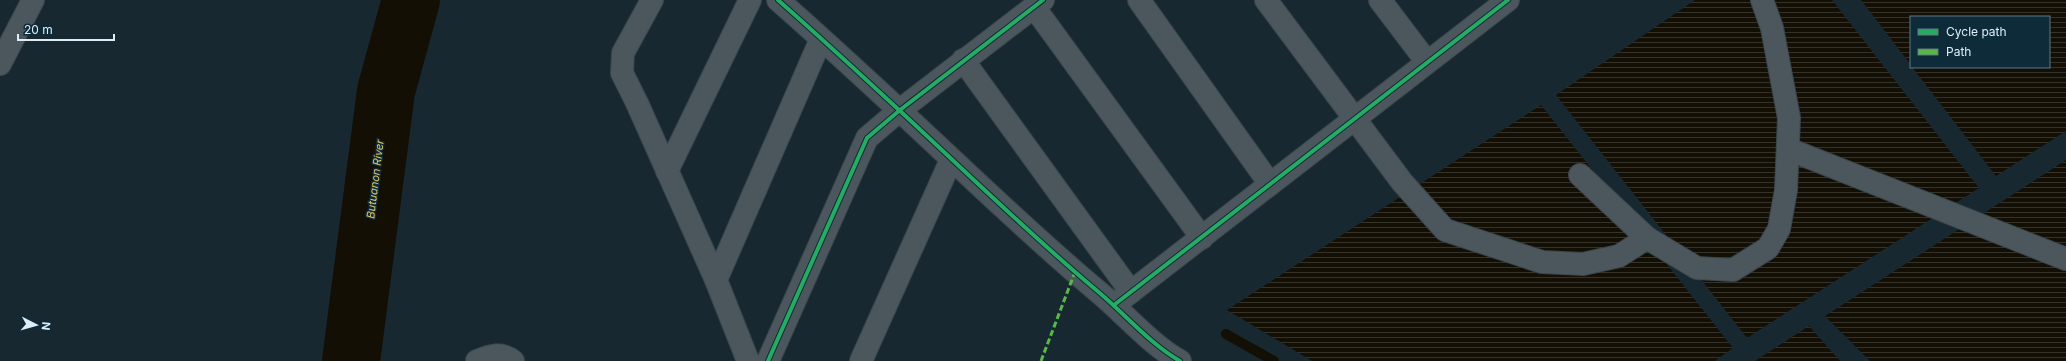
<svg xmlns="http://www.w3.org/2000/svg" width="2066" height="361" font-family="Inter,sans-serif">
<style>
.water{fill:url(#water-rules)}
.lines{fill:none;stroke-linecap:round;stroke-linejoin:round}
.stream{stroke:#130f04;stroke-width:10}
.river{stroke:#130f04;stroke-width:58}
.minor-casing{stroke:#39454d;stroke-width:24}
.minor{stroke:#4c575d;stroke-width:22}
.quiet{stroke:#58b947;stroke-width:3;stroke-dasharray:6 3;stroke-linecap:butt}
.cycleway-casing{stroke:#0e2b3a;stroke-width:6}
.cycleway{stroke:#26ab63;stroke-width:4}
.labels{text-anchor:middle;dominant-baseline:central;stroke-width:3;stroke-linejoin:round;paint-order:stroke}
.water-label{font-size:11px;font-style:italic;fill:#e4c966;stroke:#0e2b3a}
</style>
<defs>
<pattern id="water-rules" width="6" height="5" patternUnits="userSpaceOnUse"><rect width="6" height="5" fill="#130f04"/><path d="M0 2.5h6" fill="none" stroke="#353229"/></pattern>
</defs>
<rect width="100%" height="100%" fill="#182830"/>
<g class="water">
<path d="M1695,0H1832L1979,188L1747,338L1556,95Z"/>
<path d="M1861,0H2066V131L1996,176L1912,67H2049V17H1911V65Z"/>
<path d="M1541,105L1733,348L1715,361H1312L1227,310Z"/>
<path d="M2066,160V361H1870L1825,316Z"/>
<path d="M1809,326L1840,361H1755Z"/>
</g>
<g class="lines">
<path class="stream" d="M1226,334L1274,361"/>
<path class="river" d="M351,361L386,91L411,0"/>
<defs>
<g id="minor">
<path d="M652,0L623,53L622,73L637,103L716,280L748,361"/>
<path d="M778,0C819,36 859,73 899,110C964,170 1027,232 1095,289C1122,311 1151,345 1180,361"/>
<path d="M1139,0L1270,184"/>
<path d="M1266,0L1402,182L1445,230L1542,262L1583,264L1619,256L1647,238"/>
<path d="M1380,0L1427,62"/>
<path d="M1034,7L1202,238"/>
<path d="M963,60L1131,292"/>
<path d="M0,64L33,0"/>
<path d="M1788,149L2066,259"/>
<path d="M667,171L750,0"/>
<path d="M1580,175L1647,238L1697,268L1733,270L1768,248L1779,229L1786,190L1789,118L1772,28L1762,0"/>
<path d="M716,280L821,39"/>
<path d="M1114,305L1508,0"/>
<path d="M477,361C490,355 501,352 513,361"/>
<path d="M768,361L867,138L900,110L1043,0"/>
<path d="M861,361L951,160"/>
</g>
</defs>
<use href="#minor" class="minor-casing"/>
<use href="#minor" class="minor"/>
<path class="quiet" d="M1041,361L1075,272"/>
<defs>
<g id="cycleway">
<path d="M778,0C819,36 859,73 899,110C964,170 1027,232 1095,289C1122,311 1151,345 1180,361"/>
<path d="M1114,305L1508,0"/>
<path d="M768,361L867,138L900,110L1043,0"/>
</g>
</defs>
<use href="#cycleway" class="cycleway-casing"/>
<use href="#cycleway" class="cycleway"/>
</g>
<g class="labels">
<g class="water-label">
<text transform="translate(375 179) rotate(-83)">Butuanon River</text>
</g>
</g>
<rect x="1910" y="16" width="140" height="52" fill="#0e2b3a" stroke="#617986"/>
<rect x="1918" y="29" width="20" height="6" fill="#26ab63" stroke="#617986"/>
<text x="1946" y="36" font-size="12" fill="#deeef8">Cycle path</text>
<rect x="1918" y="49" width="20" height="6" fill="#58b947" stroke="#617986"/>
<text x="1946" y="56" font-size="12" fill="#deeef8">Path</text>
<g transform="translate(36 325) rotate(96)" stroke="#0e2b3a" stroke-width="3" paint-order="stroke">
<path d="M0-3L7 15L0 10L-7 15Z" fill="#deeef8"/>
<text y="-6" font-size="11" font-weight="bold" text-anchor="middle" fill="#deeef8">N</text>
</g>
<path d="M18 34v6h96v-6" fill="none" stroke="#deeef8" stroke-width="2"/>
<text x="24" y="34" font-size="12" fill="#deeef8" stroke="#0e2b3a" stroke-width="3" paint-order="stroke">20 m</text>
</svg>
